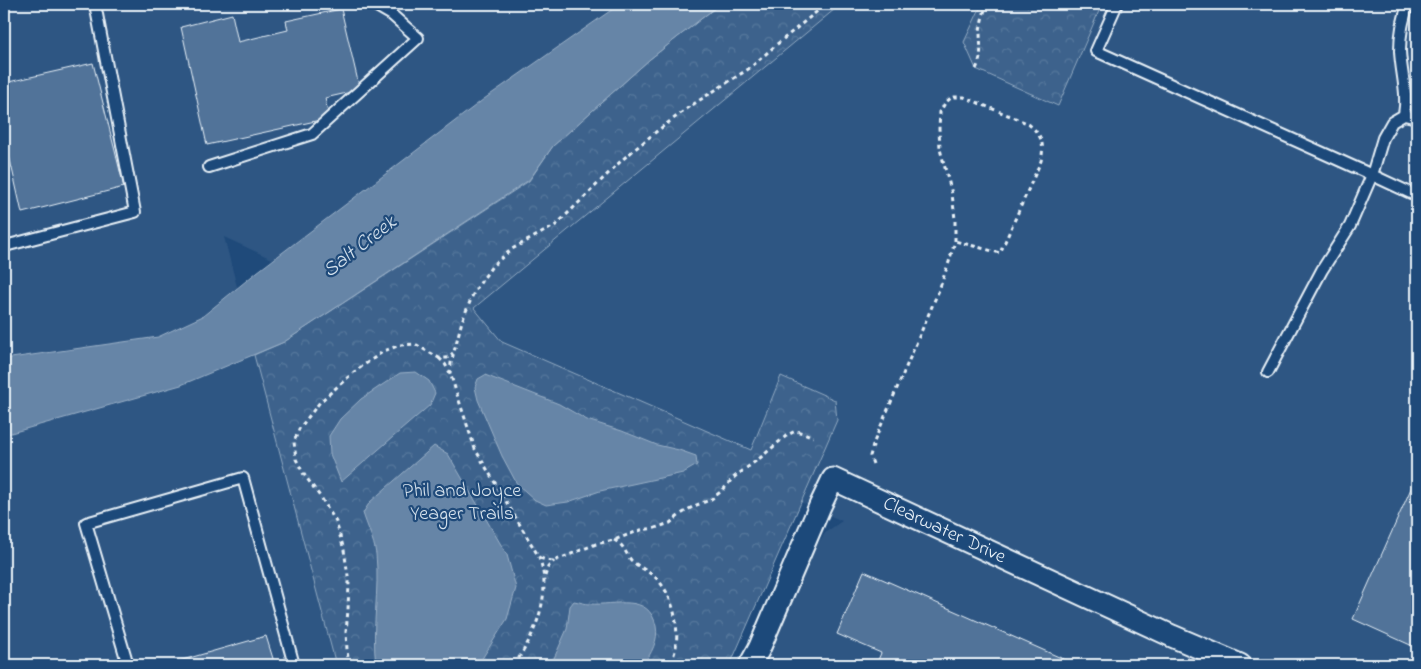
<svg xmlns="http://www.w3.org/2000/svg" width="1421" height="669" font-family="'Indie Flower',sans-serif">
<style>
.built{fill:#2e5683}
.park{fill:url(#park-crowns);stroke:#92aac2}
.water{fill:#6685a7;stroke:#9ab0c7}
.building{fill:#517399;stroke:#e8f1f8}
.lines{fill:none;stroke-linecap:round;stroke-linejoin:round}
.lane-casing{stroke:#e8f1f8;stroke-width:14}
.street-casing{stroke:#e8f1f8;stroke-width:25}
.path{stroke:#e8f1f8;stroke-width:3;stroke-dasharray:4 4;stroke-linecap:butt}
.lane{stroke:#1f4a7a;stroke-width:10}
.street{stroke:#1f4a7a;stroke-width:21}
.labels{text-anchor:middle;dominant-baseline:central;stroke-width:4.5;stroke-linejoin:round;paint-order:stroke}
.park-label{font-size:20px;fill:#d7e3ed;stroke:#1f4a7a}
.street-label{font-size:20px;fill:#e8f1f8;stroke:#1f4a7a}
.water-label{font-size:21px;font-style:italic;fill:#d4e1ec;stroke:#1f4a7a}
</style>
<defs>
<pattern id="park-crowns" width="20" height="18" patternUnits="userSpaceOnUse" patternTransform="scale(1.25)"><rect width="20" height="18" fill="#3c628c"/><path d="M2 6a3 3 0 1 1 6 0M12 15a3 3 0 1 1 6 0" fill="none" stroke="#58799d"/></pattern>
</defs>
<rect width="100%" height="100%" fill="#1f4a7a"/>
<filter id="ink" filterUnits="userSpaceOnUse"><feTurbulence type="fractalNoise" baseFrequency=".02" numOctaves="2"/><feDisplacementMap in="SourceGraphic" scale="10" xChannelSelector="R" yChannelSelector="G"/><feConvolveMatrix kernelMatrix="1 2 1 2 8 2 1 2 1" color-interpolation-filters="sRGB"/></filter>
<g filter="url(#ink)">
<path class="built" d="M4,4H1417V665H763L818,543L826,532L842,521L224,237L336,665H4Z"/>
<g class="park">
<path d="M720,4H841L474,308L502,342L751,450L781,376L835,400L837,420L730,665H336L254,355L284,342L529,181L553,146L650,59Z"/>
<path d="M982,4H1102L1058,106L976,69L964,42Z"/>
</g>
<g class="water">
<path d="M620,4H720L650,59L553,146L529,180L284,342L181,385L4,435V359L158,337L203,316L257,272L484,99Z"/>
<path d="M416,372L429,381L435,393L430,405L341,482L330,454L329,436L340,419L361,399L400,373Z"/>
<path d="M485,375L559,404L587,420L622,431L657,445L679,450L696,456L697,465L683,473L600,491L568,502L546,505L535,500L517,484L502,456L478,400L475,387L478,379Z"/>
<path d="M434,446L448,454L507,555L516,588L507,619L478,665H376C371,628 380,591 376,554C374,540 367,526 363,513L370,502Z"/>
<path d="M574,601C580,602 585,604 590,604C614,606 649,592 656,626C659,640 651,654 643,665H551L567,629L570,606Z"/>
</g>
<g class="building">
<path d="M341,9L360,90L325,98L329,118L207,145L181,27L232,14L238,42L288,30L286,21Z"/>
<path d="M93,63L124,187L22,213L4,133V83Z"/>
<path d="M1417,475V648L1353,619Z"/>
<path d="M864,571L1077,665H876L881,653L837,634Z"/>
<path d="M266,636L275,665H165Z"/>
</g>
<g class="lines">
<defs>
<g id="lane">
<path d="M1117,4L1096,51L1372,175L1417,196"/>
<path d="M1404,115C1408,93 1401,73 1400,51C1400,32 1403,21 1408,4"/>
<path d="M209,167L312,134L418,38L392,15L373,4"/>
<path d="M4,240L5,246L135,212L95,4"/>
<path d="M1268,372L1322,270L1350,226L1372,175L1383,138L1392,122L1404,115L1417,118"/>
<path d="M128,665L86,523L243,478L294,665"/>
</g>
<path id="street" d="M750,665L759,649L820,506L833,479L1172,636L1240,665"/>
</defs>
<use href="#lane" class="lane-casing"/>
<use href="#street" class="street-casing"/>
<g class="path">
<path d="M976,69C983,55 980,46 980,31C981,22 984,12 987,4"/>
<path d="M439,358L445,364L450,373"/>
<path d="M873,464L870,456L874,442L939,290L949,262L955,241V219L952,194L940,149L939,128L940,112L945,103L952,97H964L1027,123C1041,134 1045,142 1041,161L1000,253L955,241"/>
<path d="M614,540C625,546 624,551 631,560C638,567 649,571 656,578C673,595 679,623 676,647C675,653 672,659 670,665"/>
<path d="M540,558L546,560L554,561L596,544L614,540L641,530L655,528L670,523L681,514L694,506L710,500L723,490L733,478L760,458L786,436L795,431L804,433L813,437"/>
<path d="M545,576L548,567L554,561"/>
<path d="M349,665L347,650L346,632L348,610L349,582L344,550L336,522L322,499L303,473L296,459L294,442L299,429L320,402L354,372L384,351L400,345L415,344L439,358H447L453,353"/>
<path d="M514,665C535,636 553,593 539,557L475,449L450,373L451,363L462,321L474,292L492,266L512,249L556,225L623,159L657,131L692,105L750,68L776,45L826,4"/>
</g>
<use href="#lane" class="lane"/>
<use href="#street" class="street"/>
</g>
</g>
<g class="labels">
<g class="park-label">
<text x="462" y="491">Phil and Joyce<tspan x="462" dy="23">Yeager Trails</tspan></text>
</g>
<g class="street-label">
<text transform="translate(944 531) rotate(25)">Clearwater Drive</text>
</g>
<g class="water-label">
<text transform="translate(360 247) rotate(-38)">Salt Creek</text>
</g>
</g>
<rect width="1421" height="669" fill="none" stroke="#1f4a7a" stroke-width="20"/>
<rect x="10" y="10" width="1401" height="649" fill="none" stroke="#e8f1f8" stroke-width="2" filter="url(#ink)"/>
</svg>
